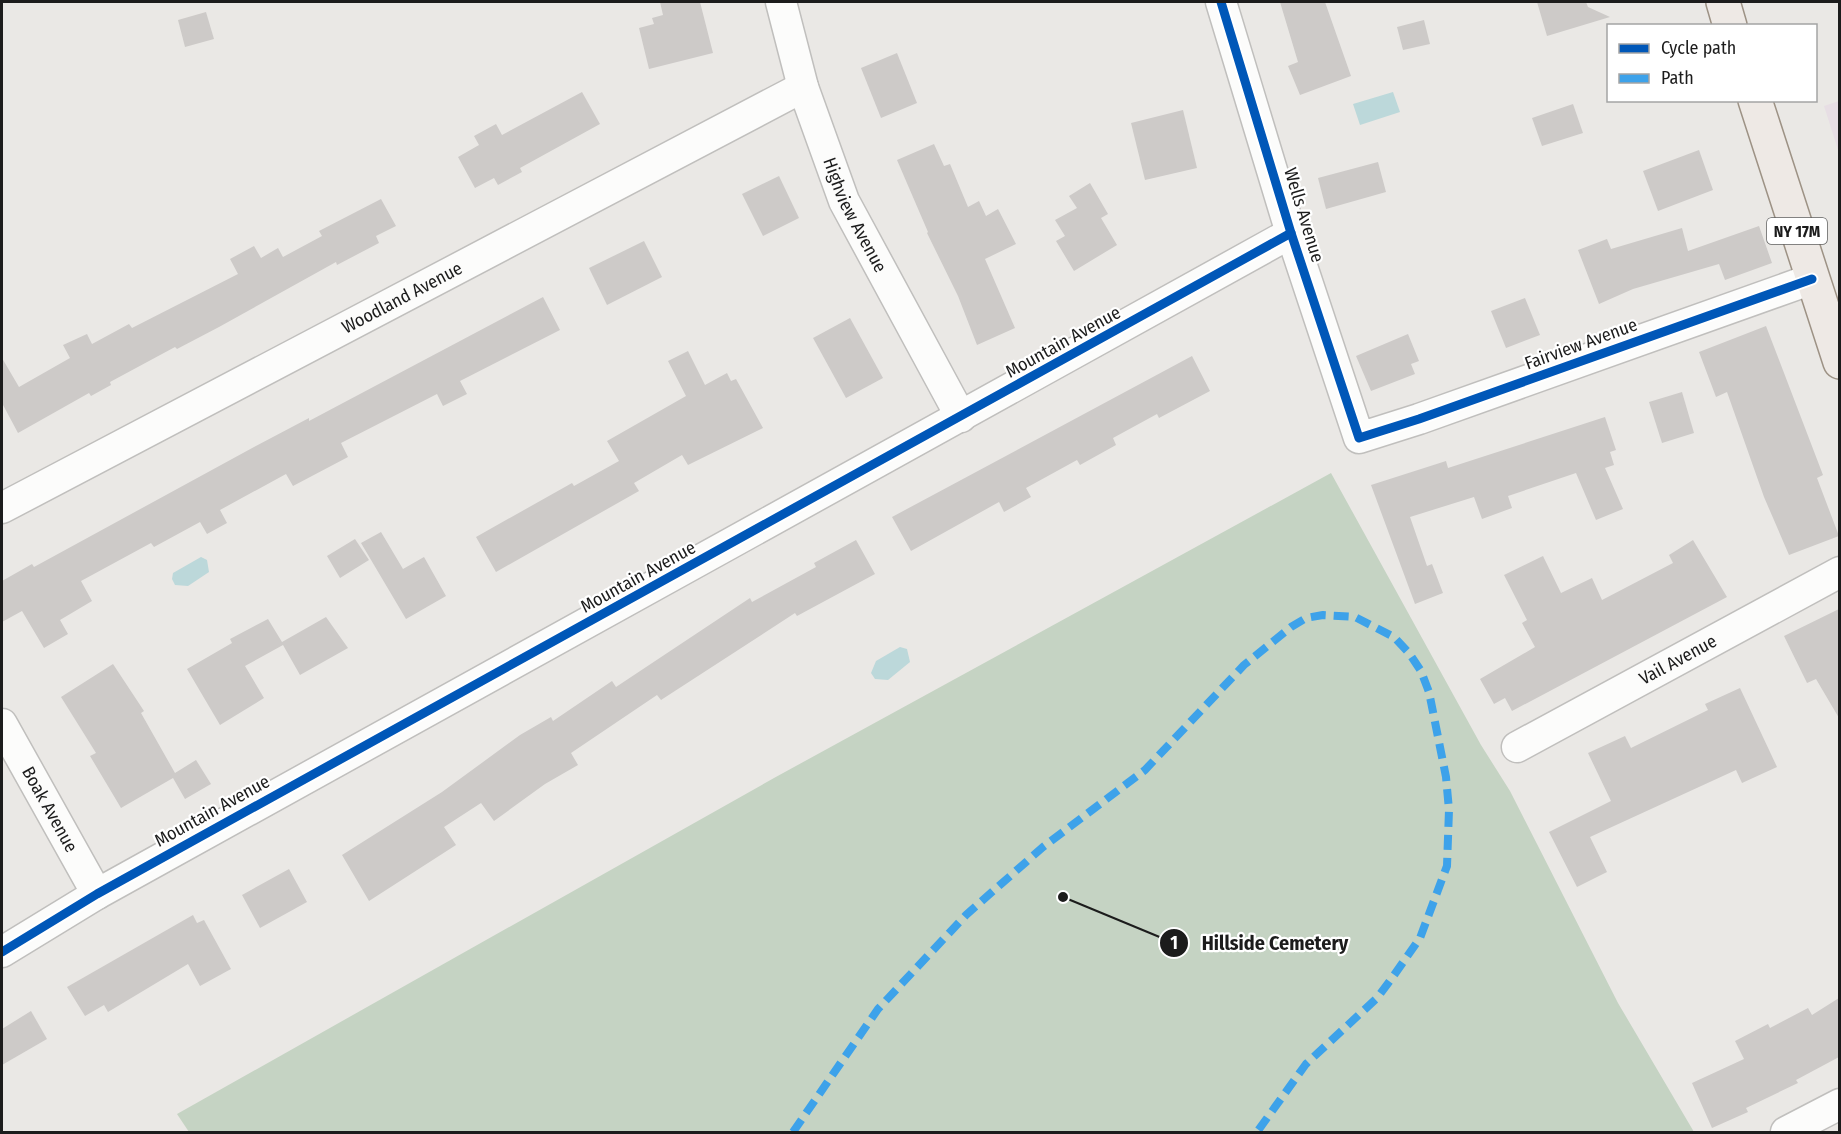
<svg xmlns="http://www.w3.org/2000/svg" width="1841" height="1134" font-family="'Fira Sans Condensed',sans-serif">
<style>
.industrial{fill:#e7dee4}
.cemetery{fill:#c5d3c3}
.water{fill:#bcd8da}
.building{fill:#cdcac8}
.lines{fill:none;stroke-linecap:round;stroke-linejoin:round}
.minor-casing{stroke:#c0bfbd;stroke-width:33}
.primary-casing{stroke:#9d9285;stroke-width:36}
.minor{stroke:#fcfcfb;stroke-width:30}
.primary{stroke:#eee9e5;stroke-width:33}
.quiet{stroke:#3da2ea;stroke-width:8;stroke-dasharray:15 8;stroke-linecap:butt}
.cycleway-casing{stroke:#fff;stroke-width:13}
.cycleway{stroke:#0057b8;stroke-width:9}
.labels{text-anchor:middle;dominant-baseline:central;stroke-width:4.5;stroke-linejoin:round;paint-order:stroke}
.shield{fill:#fff;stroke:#606060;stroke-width:1.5}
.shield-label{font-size:16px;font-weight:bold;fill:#1c1c1c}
.street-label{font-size:18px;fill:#1c1c1c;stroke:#fff}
.leader{fill:none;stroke:#1c1c1c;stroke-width:2}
.callout-dot{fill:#1c1c1c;stroke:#fff;stroke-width:2}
.mark-label{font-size:18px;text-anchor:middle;font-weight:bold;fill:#fff}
.callout-label{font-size:20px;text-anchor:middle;font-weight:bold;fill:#1c1c1c;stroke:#fff;stroke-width:4.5;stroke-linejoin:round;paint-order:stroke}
</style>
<rect width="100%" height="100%" fill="#eae8e5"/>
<path class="industrial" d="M1839,101H1840L1839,153L1824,106Z"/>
<path class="cemetery" d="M1331,473L1481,745L1510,791L1618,1003L1694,1132H189L177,1114L774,778Z"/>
<g class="water">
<path d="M1393,92L1400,112L1360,125L1353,104Z"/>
<path d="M201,557L207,560L209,572L188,586L175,585L172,579L173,573Z"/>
<path d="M900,647L907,649L910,662L888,680L875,679L871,673L876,661Z"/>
</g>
<g class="building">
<path d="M660,2H700L713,53L649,69L639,28L654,24L652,18L663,15Z"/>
<path d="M1280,2H1325L1351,76L1300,95L1288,66L1298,62Z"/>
<path d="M1537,2H1586L1588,7L1610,17L1547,36Z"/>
<path d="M206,12L214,39L185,47L178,20Z"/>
<path d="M1424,20L1430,44L1403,50L1397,27Z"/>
<path d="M897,53L917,103L881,118L861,68Z"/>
<path d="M582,92L600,124L520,168L522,172L498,185L494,178L475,188L458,157L479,145L474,136L496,124L502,135Z"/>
<path d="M1573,104L1583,133L1542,146L1532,118Z"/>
<path d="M1183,110L1197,168L1145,180L1131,123Z"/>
<path d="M934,144L944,166L950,164L968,207L979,201L986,216L998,209L1016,244L985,259L1015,328L977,345L958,296L927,233L928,232L897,160Z"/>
<path d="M1699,150L1713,190L1658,211L1643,171Z"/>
<path d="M1378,162L1386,192L1326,209L1318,178Z"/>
<path d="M779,176L799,218L763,236L742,194Z"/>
<path d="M1090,183L1108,214L1101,218L1117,245L1074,271L1056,241L1065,236L1055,220L1077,208L1069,196Z"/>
<path d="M381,199L396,226L376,236L379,243L337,265L336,262L219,327L177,349L175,347L110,382L111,385L91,396L89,393L18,433L2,403V358L19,387L70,358L63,345L87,334L92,344L129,324L132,328L238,274L230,259L254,246L261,258L278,248L283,257L322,236L319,231Z"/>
<path d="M1759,226L1772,263L1725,280L1719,264L1633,289L1599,304L1578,250L1607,239L1611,249L1682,228L1688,251Z"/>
<path d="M644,241L662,277L607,305L589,268Z"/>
<path d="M543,297L560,330L460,381L467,394L443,406L437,394L341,443L348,457L293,486L286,474L220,510L227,523L207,534L200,522L154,547L151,543L81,581L92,601L60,620L68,634L44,648L22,611L2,622V581L32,564L34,567L254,447L309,418V421Z"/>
<path d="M1525,298L1540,335L1506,348L1491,311Z"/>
<path d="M850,318L883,378L846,398L813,338Z"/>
<path d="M1766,326L1823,475L1817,478L1839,536L1789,555L1764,497L1727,392L1716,397L1699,352Z"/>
<path d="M1408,334L1419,361L1411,364L1415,374L1371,391L1356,356Z"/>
<path d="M688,351L705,385L727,373L731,381L736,379L763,428L688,465L682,455L634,483L639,491L496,572L476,537L572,483L574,486L619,461L607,441L686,396L668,361Z"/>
<path d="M1192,356L1210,391L1159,418L1157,414L1113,438L1116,445L1080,465L1077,460L1026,488L1031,497L1004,512L999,502L911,551L892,517Z"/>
<path d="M1682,392L1694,433L1662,443L1649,402Z"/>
<path d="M1605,417L1616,450L1610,452L1614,465L1605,468L1623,509L1596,520L1576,473L1508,496L1512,508L1482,519L1474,497L1410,517L1427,566L1432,564L1443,593L1415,604L1371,485L1446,461L1448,468Z"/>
<path d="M381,532L403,569L424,557L446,596L406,619L361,543Z"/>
<path d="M355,539L369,560L340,578L327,556Z"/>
<path d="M856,540L875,574L797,616L795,613L661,700L657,695L571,753L578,765L545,784L494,821L481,803L444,827L456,845L369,901L342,855L442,792L520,735L551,717L553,721L612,681L616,687L750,598L752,602L816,567L814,563Z"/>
<path d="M1693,540L1727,597L1512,711L1505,698L1494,704L1480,679L1535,647L1522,623L1527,620L1504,575L1543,556L1561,593L1592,578L1602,600L1673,563L1669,555Z"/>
<path d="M1839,609V718L1816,679L1807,683L1784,636Z"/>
<path d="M326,617L348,648L300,675L283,645L245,666L264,698L220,725L187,669L232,643L230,639L268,619L282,642Z"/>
<path d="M113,664L144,711L141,713L175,773L196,760L211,784L185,799L173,778L121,808L90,756L96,753L61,697Z"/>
<path d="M1740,688L1777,767L1742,783L1736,770L1590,837L1607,872L1577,887L1549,832L1611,801L1588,753L1625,736L1631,748L1708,710L1705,704Z"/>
<path d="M289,869L307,902L260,928L242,895Z"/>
<path d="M193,915L197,923L204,920L231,969L200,986L188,964L108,1012L104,1005L85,1016L67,987Z"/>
<path d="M1839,998V1057L1796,1080L1798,1083L1746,1108L1748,1112L1712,1128L1692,1083L1744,1059L1735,1041L1768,1024L1770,1028L1808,1008L1812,1015Z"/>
<path d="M31,1011L47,1039L2,1065V1029Z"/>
</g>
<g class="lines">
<defs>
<g id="minor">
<path id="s1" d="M781,2L803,87L844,201L961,417"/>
<path d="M1221,2L1291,233L1359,438L1419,419L1812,279"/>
<path id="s2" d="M2,508L803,87"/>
<path id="s3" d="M2,724L97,894"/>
<path id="s4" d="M1517,747L1840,572"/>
<path d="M2,952L97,894L1291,233"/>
<path d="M1786,1132L1840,1104"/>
</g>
<g id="primary">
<path d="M1723,2L1730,26"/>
<path d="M1755,100L1840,362"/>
</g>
</defs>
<use href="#minor" class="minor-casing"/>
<use href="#primary" class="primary-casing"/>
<use href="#minor" class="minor"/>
<use href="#primary" class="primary"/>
<path class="quiet" d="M793,1132L878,1009L966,915L1043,847L1145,770L1244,665L1291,627L1306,618L1323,615L1355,617L1394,637L1409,653L1421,671L1429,692L1446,777L1449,810L1447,866L1420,938L1392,978L1377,998L1306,1064L1257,1132"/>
<defs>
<g id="cycleway">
<path d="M1221,2L1291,233L1359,438L1419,419L1812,279"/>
<path d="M2,952L97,894L1291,233"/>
</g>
</defs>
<use href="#cycleway" class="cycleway-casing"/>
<use href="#cycleway" class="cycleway"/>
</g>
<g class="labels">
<rect class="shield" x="1767" y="218" width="60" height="26" rx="4.5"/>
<g class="shield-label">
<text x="1797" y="231">NY 17M</text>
</g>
<g class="street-label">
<text stroke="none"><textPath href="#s1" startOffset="226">Highview Avenue</textPath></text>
<text transform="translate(1304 215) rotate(73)">Wells Avenue</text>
<text stroke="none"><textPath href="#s2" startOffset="452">Woodland Avenue</textPath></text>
<text transform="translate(1063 342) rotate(-29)">Mountain Avenue</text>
<text transform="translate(1581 344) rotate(-20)">Fairview Avenue</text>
<text transform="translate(638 577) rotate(-29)">Mountain Avenue</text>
<text stroke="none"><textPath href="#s4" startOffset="183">Vail Avenue</textPath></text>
<text stroke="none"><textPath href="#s3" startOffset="98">Boak Avenue</textPath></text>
<text transform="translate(212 811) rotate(-29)">Mountain Avenue</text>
</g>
</g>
<path class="leader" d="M1063 897L1174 943"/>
<g class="callout-dot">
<circle cx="1063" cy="897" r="6"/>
<circle cx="1174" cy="943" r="15"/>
</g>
<g class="mark-label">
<text x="1174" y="949">1</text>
</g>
<g class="callout-label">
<text x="1275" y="950">Hillside Cemetery</text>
</g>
<rect width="1841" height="1134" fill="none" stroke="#1c1c1c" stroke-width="6"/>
<rect x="1607" y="24" width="210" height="78" fill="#ffffff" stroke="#a4a4a4" stroke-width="1.5"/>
<rect x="1619" y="44" width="30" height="9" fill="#0057b8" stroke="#a4a4a4" stroke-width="1.5"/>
<text x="1661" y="54" font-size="18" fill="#1c1c1c">Cycle path</text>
<rect x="1619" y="74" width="30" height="9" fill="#3da2ea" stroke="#a4a4a4" stroke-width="1.5"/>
<text x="1661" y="84" font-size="18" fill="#1c1c1c">Path</text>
</svg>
